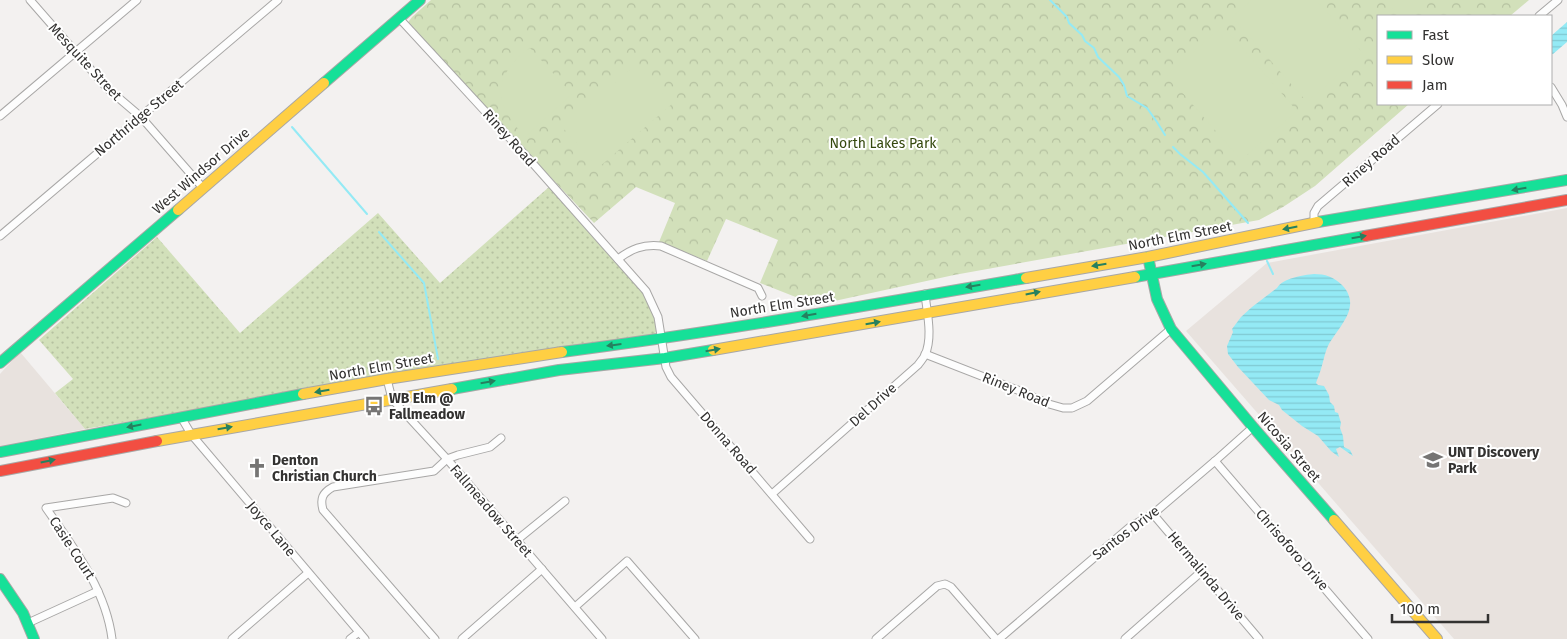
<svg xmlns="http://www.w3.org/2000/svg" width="1567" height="639" font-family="'Fira Sans',sans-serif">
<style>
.built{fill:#e8e2de}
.grass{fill:url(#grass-dots)}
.forest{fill:url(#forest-crowns)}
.garden{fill:#d2e0ba}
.water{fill:url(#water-rules)}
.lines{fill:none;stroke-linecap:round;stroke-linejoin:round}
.stream{stroke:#94eaf5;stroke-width:2}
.street-casing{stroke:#a8a7a6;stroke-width:9}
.fast-casing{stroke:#a8a7a6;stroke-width:12}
.slow-casing{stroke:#a8a7a6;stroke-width:12}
.jam-casing{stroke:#a8a7a6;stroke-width:12}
.street{stroke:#fdfdfd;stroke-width:7}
.fast{stroke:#16e098;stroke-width:10}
.slow{stroke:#ffcf43;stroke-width:10}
.jam{stroke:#f24e42;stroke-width:10}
.oneway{fill:#26805f}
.labels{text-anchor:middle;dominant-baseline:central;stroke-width:4;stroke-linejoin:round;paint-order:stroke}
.street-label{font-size:14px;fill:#333231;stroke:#fff}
.park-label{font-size:14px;fill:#34480d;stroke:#fff}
.poi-label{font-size:14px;font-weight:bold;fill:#333231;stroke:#fff;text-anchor:start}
</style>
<defs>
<pattern id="grass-dots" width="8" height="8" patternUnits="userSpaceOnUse" patternTransform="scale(1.25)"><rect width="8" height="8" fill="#d2e0ba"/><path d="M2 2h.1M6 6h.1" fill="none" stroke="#b5c1a0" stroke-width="1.8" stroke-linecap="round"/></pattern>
<pattern id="forest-crowns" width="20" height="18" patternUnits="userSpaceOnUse" patternTransform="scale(1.25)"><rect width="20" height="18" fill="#d2e0ba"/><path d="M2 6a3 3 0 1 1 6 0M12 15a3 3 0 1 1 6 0" fill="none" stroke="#b5c1a0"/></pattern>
<pattern id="water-rules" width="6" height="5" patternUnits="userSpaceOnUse" patternTransform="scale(1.25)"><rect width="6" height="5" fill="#94eaf5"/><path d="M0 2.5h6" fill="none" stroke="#80c9d2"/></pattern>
</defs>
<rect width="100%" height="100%" fill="#f3f1f0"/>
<g class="built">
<path d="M1567,208V639H1454L1186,331L1267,263Z"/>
<path d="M20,352L85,429L0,446V374Z"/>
</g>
<path class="grass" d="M549,187L640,289C649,300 662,319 655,334L510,355L85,429L55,393L73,379L39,340L157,237L240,333L378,213L440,283Z"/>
<path class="forest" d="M431,0H1529L1510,16H1378V104H1409L1315,186L1283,207L1259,220L954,275L816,305L760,283L778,240L726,219L707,261L659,242L675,203L636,187L594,223L406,25L412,17Z"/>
<g class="garden">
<path d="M1252,0H1316L1363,53L1307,102L1232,17Z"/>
<path d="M1385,0H1427L1408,16H1399Z"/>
<path d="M1223,26L1297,111L1241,160L1167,75Z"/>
<path d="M530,48L572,94L525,137C506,115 490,94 510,67C516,59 521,53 530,48Z"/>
<path d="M636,64L672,104L598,168L563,128Z"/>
</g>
<g class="water">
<path d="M1567,22V42L1553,54H1551V36Z"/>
<path d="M1314,274C1325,274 1334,277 1342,285C1363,307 1338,327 1328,346C1324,355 1323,364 1320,372C1319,376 1317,379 1316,383L1318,385L1324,386L1329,395L1330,402L1334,406L1335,412L1338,413L1341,423L1340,428L1343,436L1344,447L1350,450L1353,456L1340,447L1336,449L1339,457L1331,451L1318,436L1302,426L1282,410L1279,405L1269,400L1238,367L1228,354L1227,346L1233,332L1232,329L1241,317L1252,307L1277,288C1283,278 1303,275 1314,274Z"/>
</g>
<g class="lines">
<g class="stream">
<path d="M1050,0L1067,17L1069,23L1082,35L1085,41L1094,48L1098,57L1119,77L1124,85L1127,96L1147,108L1157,122L1165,135"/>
<path d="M292,127L367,214"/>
<path d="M1173,147L1180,154L1203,172L1248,223"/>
<path d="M379,232L424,283L438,359"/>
<path d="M1267,261L1273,274"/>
</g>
<defs>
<g id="street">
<path d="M30,0L107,88L141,117L203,188"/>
<path d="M1539,16L1558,0"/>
<path d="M399,18L528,158L646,291L658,317L666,367L671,377L810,539"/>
<path d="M1551,87L1562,105L1567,117"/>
<path d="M0,116L137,0"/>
<path d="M1314,223V213L1318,206L1438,104"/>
<path d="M0,236L278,0"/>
<path d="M618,259C631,249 643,244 661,246L758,288L762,296"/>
<path d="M925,354L1020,391L1049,404L1063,408H1072L1087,401L1171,329"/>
<path d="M387,379L392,399L447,459L602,639"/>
<path d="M181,417L191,434L365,639"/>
<path d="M1215,461L1368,639"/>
<path d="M772,494L918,365C920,362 923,359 925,355C933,337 927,313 925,294"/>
<path d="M1153,514L1259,639"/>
<path d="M517,540L565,501"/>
<path d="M575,607L627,561L695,639"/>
<path d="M28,623L98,591"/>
<path d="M112,639C106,590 74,548 46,508L113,498L126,503"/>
<path d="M232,639L308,573"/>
<path d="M350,639L359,632"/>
<path d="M435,639L323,510C320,499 322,493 333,487L434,471L447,459L458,455L490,447L501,438"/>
<path d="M462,639L542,569"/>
<path d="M876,639L937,586L945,584L951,587L996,639"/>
<path d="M999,639L1130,527L1153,514L1215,461L1253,427"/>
<path d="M1125,639L1201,572"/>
</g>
<g id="fast">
<path d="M324,83L420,0"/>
<path d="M1318,222L1567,180"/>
<path d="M1148,257L1157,299L1171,329L1253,427L1334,520"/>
<path d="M1135,277L1365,236"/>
<path d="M562,352C717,332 871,305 1026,278"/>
<path d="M0,363L178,210"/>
<path d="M452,389L559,370L665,358L713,350"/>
<path d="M0,452L303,394"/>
<path d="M0,579L23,613L34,639"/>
</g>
<g id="slow">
<path d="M178,210L324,83"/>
<path d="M1026,278L1148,257L1318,222"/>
<path d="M713,350L1135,277"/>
<path d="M303,394L387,379L562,352"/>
<path d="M157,441L452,389"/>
<path d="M1334,520L1437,639"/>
</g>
<g id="jam">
<path d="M1365,236L1567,200"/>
<path d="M0,471L157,441"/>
</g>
</defs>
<use href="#street" class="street-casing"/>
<use href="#fast" class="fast-casing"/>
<use href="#slow" class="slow-casing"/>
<use href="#jam" class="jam-casing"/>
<use href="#street" class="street"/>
<use href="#fast" class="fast"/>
<use href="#slow" class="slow"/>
<use href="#jam" class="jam"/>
</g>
<defs><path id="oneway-solid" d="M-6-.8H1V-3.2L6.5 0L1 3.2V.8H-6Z" transform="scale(1.25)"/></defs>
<g class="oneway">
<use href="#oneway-solid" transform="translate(1519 189) rotate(170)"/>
<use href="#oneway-solid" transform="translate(1290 228) rotate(169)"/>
<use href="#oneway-solid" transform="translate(1359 237) rotate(-10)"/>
<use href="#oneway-solid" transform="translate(1099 265) rotate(171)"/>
<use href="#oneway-solid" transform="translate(1199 265) rotate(-10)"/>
<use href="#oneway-solid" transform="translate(973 286) rotate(171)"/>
<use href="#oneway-solid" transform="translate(1033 293) rotate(-11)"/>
<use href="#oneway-solid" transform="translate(809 315) rotate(170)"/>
<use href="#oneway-solid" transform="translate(873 323) rotate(-10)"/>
<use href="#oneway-solid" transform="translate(614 345) rotate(173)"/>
<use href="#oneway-solid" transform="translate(713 350) rotate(-10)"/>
<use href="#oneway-solid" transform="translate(488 382) rotate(-10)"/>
<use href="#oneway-solid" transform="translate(322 391) rotate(170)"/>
<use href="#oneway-solid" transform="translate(134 426) rotate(169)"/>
<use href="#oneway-solid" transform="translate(225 428) rotate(-10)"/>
<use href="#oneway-solid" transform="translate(48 461) rotate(-12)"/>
</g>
<defs>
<symbol id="bus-bare" viewBox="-9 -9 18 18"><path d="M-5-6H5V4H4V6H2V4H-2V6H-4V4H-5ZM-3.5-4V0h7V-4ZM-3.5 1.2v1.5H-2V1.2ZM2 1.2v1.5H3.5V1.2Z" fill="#767574" stroke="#fff" stroke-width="2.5" paint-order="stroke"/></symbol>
<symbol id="university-bare" viewBox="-9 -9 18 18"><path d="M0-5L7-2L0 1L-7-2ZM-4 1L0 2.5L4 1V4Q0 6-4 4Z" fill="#767574" stroke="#fff" stroke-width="2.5" paint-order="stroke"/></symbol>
<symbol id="church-bare" viewBox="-9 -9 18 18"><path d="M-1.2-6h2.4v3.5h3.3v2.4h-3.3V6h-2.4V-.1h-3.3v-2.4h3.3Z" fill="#767574" stroke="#fff" stroke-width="2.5" paint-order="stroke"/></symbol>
</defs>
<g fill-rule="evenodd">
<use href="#bus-bare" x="360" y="392" width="28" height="28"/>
<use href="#university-bare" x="1419" y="446" width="28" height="28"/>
<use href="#church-bare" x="243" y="454" width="28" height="28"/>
</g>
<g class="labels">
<g class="street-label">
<text transform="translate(85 62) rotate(47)">Mesquite Street</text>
<text transform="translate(139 118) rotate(-40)">Northridge Street</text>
<text transform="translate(509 138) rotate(48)">Riney Road</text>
<text transform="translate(1371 161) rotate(-41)">Riney Road</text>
<text transform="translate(201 171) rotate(-41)">West Windsor Drive</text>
<text transform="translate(1180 236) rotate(-11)">North Elm Street</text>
<text transform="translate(782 305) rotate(-9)">North Elm Street</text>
<text transform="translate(381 367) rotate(-10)">North Elm Street</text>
<text transform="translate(1016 390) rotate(22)">Riney Road</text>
<text transform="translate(873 405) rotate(-42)">Del Drive</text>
<text transform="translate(728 443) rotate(49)">Donna Road</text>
<text transform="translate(1289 447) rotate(49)">Nicosia Street</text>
<text transform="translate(491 511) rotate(49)">Fallmeadow Street</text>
<text transform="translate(271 529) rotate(50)">Joyce Lane</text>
<text transform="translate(1126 533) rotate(-37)">Santos Drive</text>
<text transform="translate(72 548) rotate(57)">Casie Court</text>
<text transform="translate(1292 550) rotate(49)">Chrisoforo Drive</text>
<text transform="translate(1206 576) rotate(50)">Hermalinda Drive</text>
</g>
<g class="park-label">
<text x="883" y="143">North Lakes Park</text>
</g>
<g class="poi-label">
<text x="389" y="398">WB Elm @<tspan x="389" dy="16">Fallmeadow</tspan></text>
<text x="1448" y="452">UNT Discovery<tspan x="1448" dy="16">Park</tspan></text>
<text x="272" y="460">Denton<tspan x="272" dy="16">Christian Church</tspan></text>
</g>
</g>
<rect x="1377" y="15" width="175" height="90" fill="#ffffff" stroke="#adadad"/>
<rect x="1387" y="31" width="25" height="8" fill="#16e098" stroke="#adadad"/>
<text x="1422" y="40" font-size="15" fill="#333231">Fast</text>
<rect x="1387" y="56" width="25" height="8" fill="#ffcf43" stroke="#adadad"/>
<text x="1422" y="65" font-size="15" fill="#333231">Slow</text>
<rect x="1387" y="81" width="25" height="8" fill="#f24e42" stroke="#adadad"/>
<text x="1422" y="90" font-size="15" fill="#333231">Jam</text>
<path d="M1392 614v8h96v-8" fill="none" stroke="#333231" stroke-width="2.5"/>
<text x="1400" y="614" font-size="15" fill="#333231" stroke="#ffffff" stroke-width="4" paint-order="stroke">100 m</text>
</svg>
